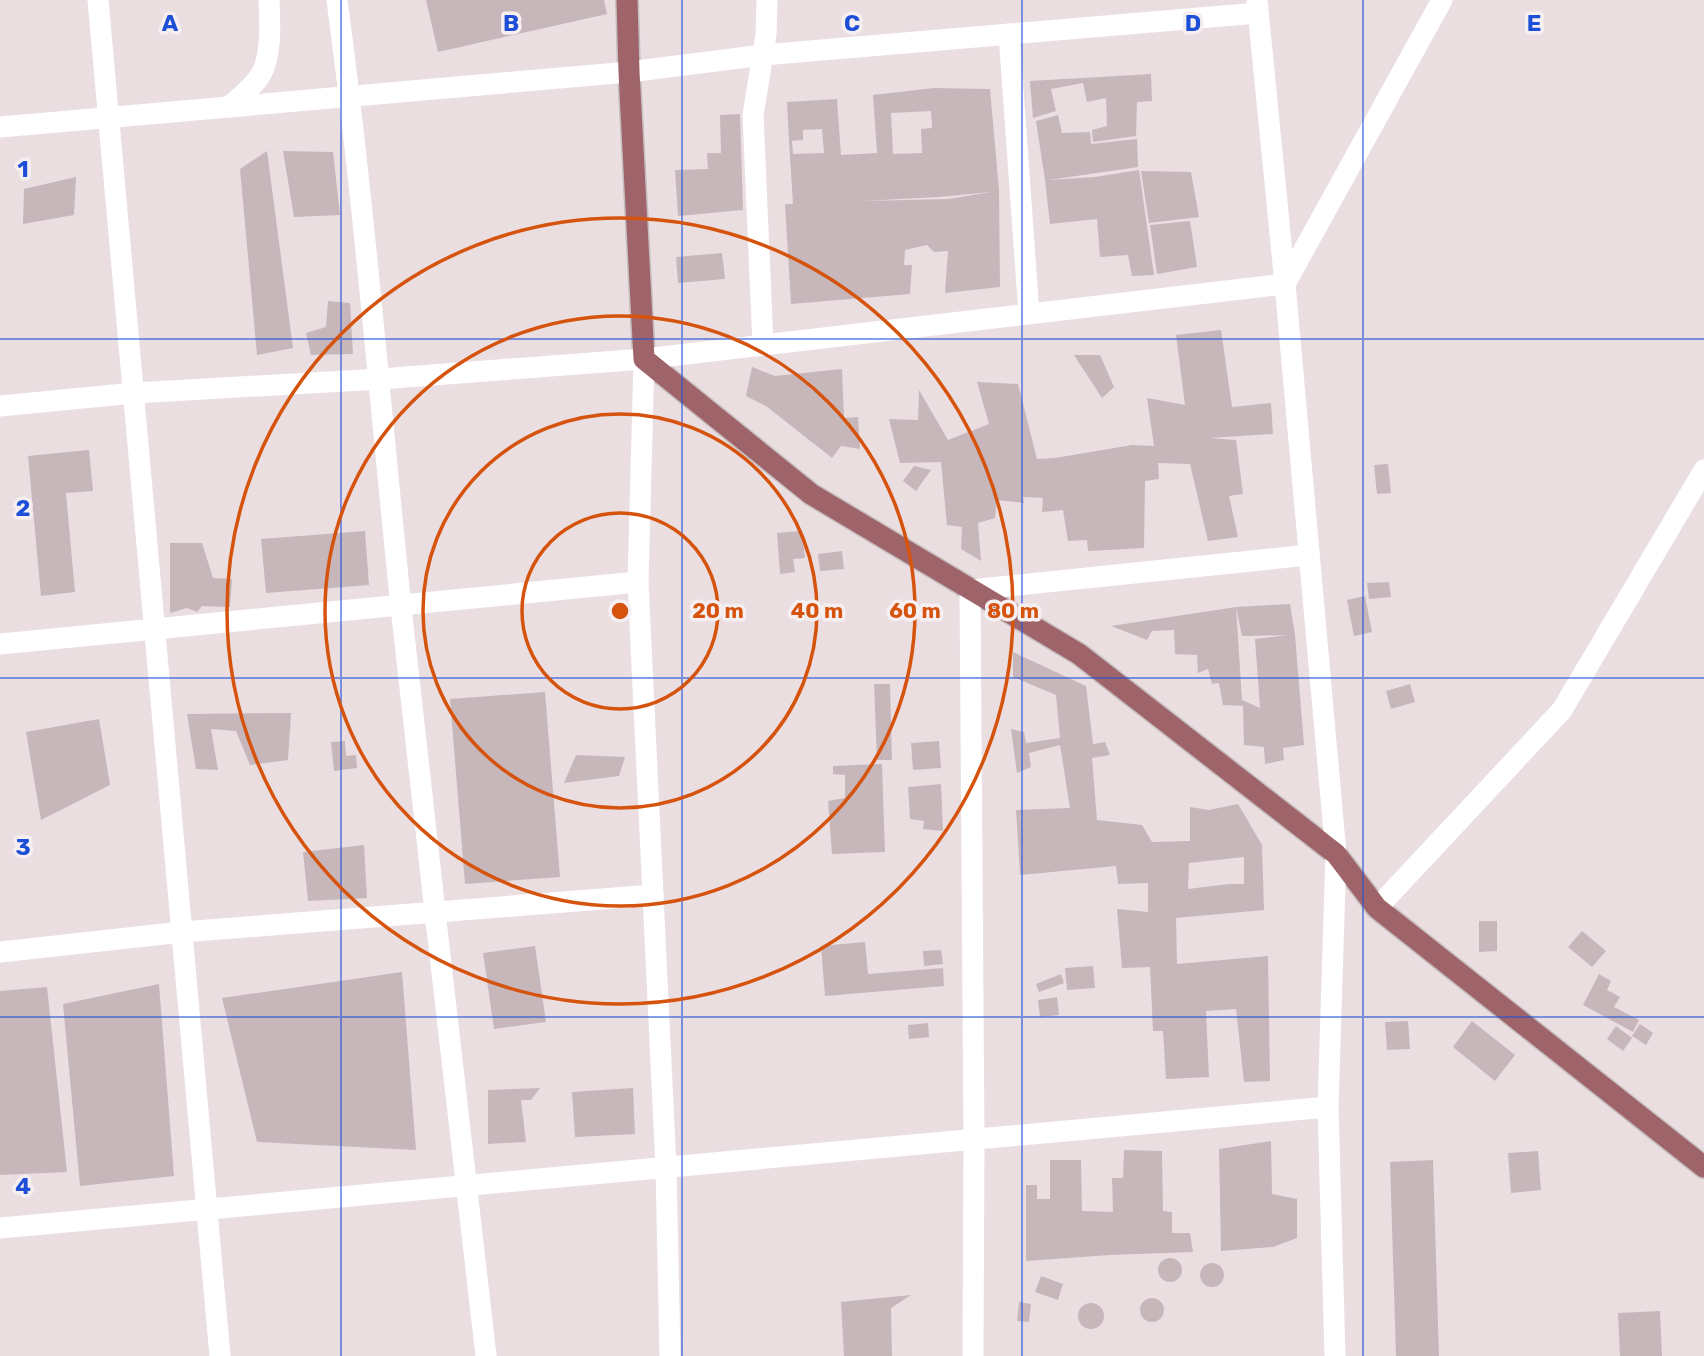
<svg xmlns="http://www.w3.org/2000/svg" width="1704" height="1356" viewBox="0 0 1704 1356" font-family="Rubik,sans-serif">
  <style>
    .building { fill: #c7b7bb; fill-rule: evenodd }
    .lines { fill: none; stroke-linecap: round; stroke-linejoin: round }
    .major-casing { stroke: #c4bcbd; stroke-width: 24 }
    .minor { stroke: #fff; stroke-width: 21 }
    .major { stroke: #9e6469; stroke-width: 21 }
    .grid { fill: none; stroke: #1d4ed8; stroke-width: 2; stroke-opacity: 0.55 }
    .ring { fill: none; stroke: #d6530e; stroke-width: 3.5 }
    .grid-label { font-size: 23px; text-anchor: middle; font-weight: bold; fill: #1d4ed8; stroke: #f6eff1; stroke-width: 7; stroke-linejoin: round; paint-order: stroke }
    .centre { fill: #d6530e; stroke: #f6eff1; stroke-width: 3.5 }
    .ring-label { font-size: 21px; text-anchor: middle; font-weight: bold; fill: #d6530e; stroke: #f6eff1; stroke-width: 7; stroke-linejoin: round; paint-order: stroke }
  </style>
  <rect width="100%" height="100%" fill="#eadee1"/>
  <g class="building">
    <path d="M426 0H604L607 14 438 52Z"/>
    <path d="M1151 74 1152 101 1137 102 1136 136 1093 142 1092 130 1107 126 1106 98 1087 102 1083 83 1051 89 1056 111 1033 118 1030 81Z"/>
    <path d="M934 88 990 89 999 190 1000 287 945 293 948 251 934 252 927 245 905 250 904 265H912L910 294 791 304 785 204H793L789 141H792L793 154 824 153 822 129 803 130V140L789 141 787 102 837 99 841 155 877 153 873 95ZM931 111 932 128 921 129 922 153 893 154 891 113ZM991 192 949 199 863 201 939 197Z"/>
    <path d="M740 114 743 210 678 216 675 170 708 169 707 153H721L720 115Z"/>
    <path d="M1058 115 1062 133 1090 132 1091 144 1137 139 1138 167 1049 180 1095 177 1139 170 1154 275 1132 276 1128 255 1100 257 1097 219 1050 224 1045 180 1036 121Z"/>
    <path d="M267 151 293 348 257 355 240 169Z"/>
    <path d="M283 151 333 152 340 215 294 217Z"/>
    <path d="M1141 171 1191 172 1199 217 1149 223Z"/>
    <path d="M76 177 74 215 23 224 24 189Z"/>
    <path d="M1190 221 1197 267 1157 274 1150 225Z"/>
    <path d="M722 253 725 279 678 283 676 257Z"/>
    <path d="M328 301 350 303 353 354 311 355 306 333 326 327Z"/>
    <path d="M1221 330 1232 407 1271 403 1273 434 1209 438 1236 440 1243 494 1229 496 1238 537 1208 541 1190 464 1158 463 1159 479 1145 481 1144 548 1088 551 1087 540 1068 541 1063 510 1042 512 1043 498 1023 497 1024 503 997 500 995 518 978 523 981 561 961 549 962 527 947 525 941 462 900 463 889 419 918 420 919 390 948 440 989 424 977 382 1018 384 1037 459 1055 458 1132 445 1154 446 1147 398 1185 405 1176 335Z"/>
    <path d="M1074 355H1100L1114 387 1102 398Z"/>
    <path d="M752 367 775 376 842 369 844 418 858 417 860 449 841 446 832 458 766 406 746 396Z"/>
    <path d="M89 450 93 491 66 493 75 592 41 596 28 456Z"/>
    <path d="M1388 464 1391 493 1377 494 1374 465Z"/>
    <path d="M914 466 931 470 916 491 903 481Z"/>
    <path d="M365 531 369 585 266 593 261 539Z"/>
    <path d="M802 531 805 558 793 559 795 572 780 574 777 533Z"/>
    <path d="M170 543H202L213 578 232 579 230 607 202 606 197 612 187 608 170 613Z"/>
    <path d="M842 551 844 569 820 571 818 554Z"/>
    <path d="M1389 582 1391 597 1369 599 1367 583Z"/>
    <path d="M1365 596 1372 632 1354 636 1347 600Z"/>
    <path d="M1290 604 1295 635 1304 745 1283 748 1284 760 1265 764 1264 747 1244 745 1243 706 1223 705 1219 683 1212 684 1208 669 1198 673 1197 655 1175 654 1174 630 1152 631 1147 640 1111 626 1236 607 1242 700 1260 708 1255 639 1287 635 1242 636 1236 607Z"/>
    <path d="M1013 652 1086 686 1093 744 1105 742 1110 755 1092 758 1097 820 1142 825 1152 842 1190 841V807L1209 810 1238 804 1262 845 1264 910 1176 918 1177 964 1268 956 1270 1081 1244 1082 1236 1009 1206 1011 1209 1077 1166 1079 1163 1031H1153L1150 967 1122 968 1117 909 1148 912V883L1118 884 1116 866 1020 875 1016 810 1070 808 1060 745 1029 753 1031 767 1017 773 1011 729 1024 732 1026 743 1060 738 1056 695 1013 677ZM1244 857V884H1229L1188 889 1189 863Z"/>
    <path d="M874 684H890L892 760H877Z"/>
    <path d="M1410 684 1415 702 1391 709 1386 691Z"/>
    <path d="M545 692 560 877 465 884 450 699Z"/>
    <path d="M291 713 288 760 250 765 236 731 211 729 218 770 196 769 187 714Z"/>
    <path d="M99 719 110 785 41 820 26 732Z"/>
    <path d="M345 741 346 756 356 755 357 768 334 771 331 742Z"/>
    <path d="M939 741 941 768 913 770 911 743Z"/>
    <path d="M576 755 625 757 619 776 564 783Z"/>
    <path d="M882 764 885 852 832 854 828 801 845 798V775L833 774V766Z"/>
    <path d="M941 784 943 831 923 829 924 821 910 819 908 787Z"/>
    <path d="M364 845 367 898 308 901 303 852Z"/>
    <path d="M1479 921H1497V951L1479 952Z"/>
    <path d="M1582 931 1606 951 1592 967 1568 947Z"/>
    <path d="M865 942 868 974 943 968 944 986 825 996 821 946Z"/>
    <path d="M535 946 546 1022 494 1029 483 953Z"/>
    <path d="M941 950 943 964 924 966 923 951Z"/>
    <path d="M1093 966 1095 988 1067 990 1065 968Z"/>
    <path d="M402 972 416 1150 257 1142 222 998Z"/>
    <path d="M1061 974 1064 983 1039 992 1036 984Z"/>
    <path d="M1599 974 1611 981 1607 990 1620 997 1614 1007 1639 1020 1633 1032 1583 1005Z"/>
    <path d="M159 984 174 1176 80 1186 63 1004Z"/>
    <path d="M47 987 67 1172 0 1175V991Z"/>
    <path d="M1057 997 1059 1015 1040 1017 1038 1000Z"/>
    <path d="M1408 1021 1410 1049 1387 1050 1385 1022Z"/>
    <path d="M1472 1021 1515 1055 1495 1081 1453 1047Z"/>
    <path d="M928 1023 929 1037 909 1039 908 1025Z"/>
    <path d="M1640 1024 1653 1033 1646 1045 1632 1036Z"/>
    <path d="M1616 1026 1632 1038 1623 1051 1607 1039Z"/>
    <path d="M540 1088 531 1100H521L526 1142 488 1144V1090Z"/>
    <path d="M633 1088 635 1134 575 1137 572 1092Z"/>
    <path d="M1271 1141 1272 1194 1297 1199V1238L1273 1247 1221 1251 1219 1149Z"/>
    <path d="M1124 1150 1162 1151 1163 1211 1172 1212V1233H1190L1193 1252 1109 1255 1026 1261V1185H1037V1199H1050V1160H1081L1082 1211 1113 1212 1112 1178H1123Z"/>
    <path d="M1538 1151 1541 1190 1511 1193 1508 1153Z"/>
    <path d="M1433 1160 1439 1356H1396L1390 1162Z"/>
    <circle cx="1170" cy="1270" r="12"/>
    <circle cx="1212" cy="1275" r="12"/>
    <path d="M1041 1276 1063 1284 1058 1300 1035 1292Z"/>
    <path d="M911 1295 891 1308 892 1356H844L841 1302Z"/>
    <circle cx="1152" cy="1310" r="12"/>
    <path d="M1019 1302 1031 1304 1029 1322 1017 1321Z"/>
    <circle cx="1091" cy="1316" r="13"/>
    <path d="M1660 1311 1662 1356H1620L1618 1313Z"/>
  </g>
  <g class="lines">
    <defs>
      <path id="major" d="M627 0 629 72 644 359 811 494 1079 654 1336 854 1377 908 1704 1167"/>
    </defs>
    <use href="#major" class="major-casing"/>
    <g class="minor">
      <path d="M98 0 220 1356"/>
      <path d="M337 0C364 202 380 404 401 607 427 857 459 1106 486 1356"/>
      <path d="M1257 0 1285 284 1336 854 1328 1107 1335 1356"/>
      <path d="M1009 34 1029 314"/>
      <path d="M229 107C240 97 252 88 260 76 272 57 270 22 269 0"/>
      <path d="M0 127 629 72 763 55 1258 13"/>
      <path d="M763 345 753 115 766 35 767 0"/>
      <path d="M644 359 638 582 666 1167 670 1356"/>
      <path d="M0 406 134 393 380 379 644 359 1285 284 1442 0"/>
      <path d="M0 644 638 582"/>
      <path d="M1377 908 1562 710 1704 470"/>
      <path d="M0 952 182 932 653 895"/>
      <path d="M0 1228 1328 1107"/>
      <path d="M973 1356 974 1139 970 590 1309 555"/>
    </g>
    <use href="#major" class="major"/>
  </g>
  <path class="grid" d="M341 0V1356M682 0V1356M1022 0V1356M1363 0V1356M0 339H1704M0 678H1704M0 1017H1704"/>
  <g class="ring">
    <circle cx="620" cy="611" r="98"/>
    <circle cx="620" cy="611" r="197"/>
    <circle cx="620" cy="611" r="295"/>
    <circle cx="620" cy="611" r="393"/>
  </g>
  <g class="grid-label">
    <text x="170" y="31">A</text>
    <text x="511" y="31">B</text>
    <text x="852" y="31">C</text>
    <text x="1193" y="31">D</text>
    <text x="1534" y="31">E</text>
    <text x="23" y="177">1</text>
    <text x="23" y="516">2</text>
    <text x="23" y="855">3</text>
    <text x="23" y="1194">4</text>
  </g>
  <circle cx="620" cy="611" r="10" class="centre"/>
  <g class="ring-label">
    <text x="718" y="618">20 m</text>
    <text x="817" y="618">40 m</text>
    <text x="915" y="618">60 m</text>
    <text x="1013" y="618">80 m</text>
  </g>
</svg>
